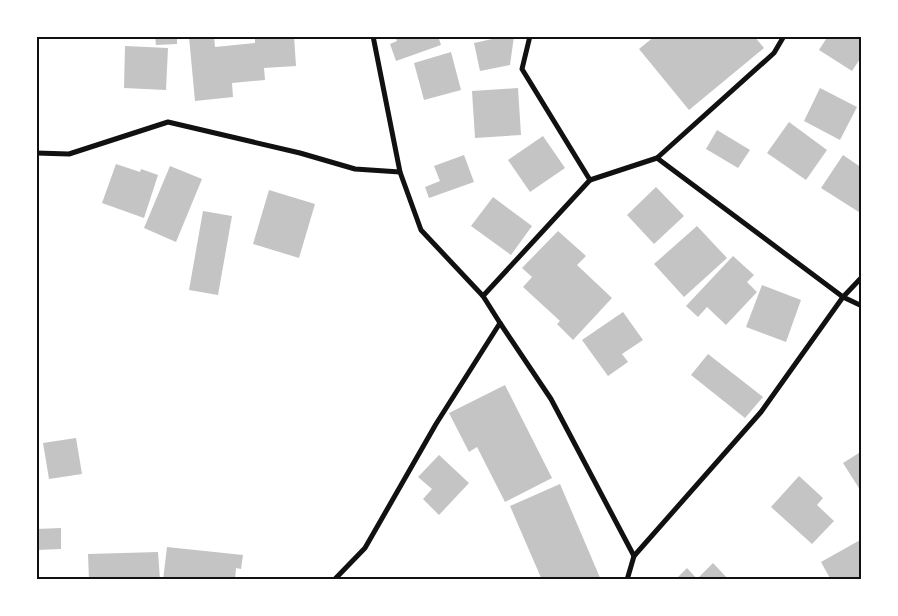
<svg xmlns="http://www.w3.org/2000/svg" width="898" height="616" viewBox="0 0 898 616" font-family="'Fira Sans Condensed',sans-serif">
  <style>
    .building { fill: #c4c4c4 }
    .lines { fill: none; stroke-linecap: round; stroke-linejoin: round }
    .minor { stroke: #111; stroke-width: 5 }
    .neatline { fill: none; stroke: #111; stroke-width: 2 }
  </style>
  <rect width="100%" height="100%" fill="#fff"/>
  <g class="building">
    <path d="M155 36H177V44L156 45Z"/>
    <path d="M214 36 215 47 255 43V36H294L296 66 264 68 265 80 232 83 233 97 195 101 189 37Z"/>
    <path d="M395 36H438L441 45 396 61 390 44 397 41Z"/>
    <path d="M506 36H514L510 65 480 71 474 43Z"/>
    <path d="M655 36H754L764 48 689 110 639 49Z"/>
    <path d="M828 36H862V56L852 71 819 50Z"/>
    <path d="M125 46 168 48 166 90 124 88Z"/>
    <path d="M451 52 461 90 424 100 414 63Z"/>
    <path d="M518 88 521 135 475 138 472 91Z"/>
    <path d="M820 88 857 107 840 140 804 121Z"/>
    <path d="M789 122 827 150 806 180 767 153Z"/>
    <path d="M717 130 750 150 738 168 706 149Z"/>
    <path d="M543 136 565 168 530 192 508 160Z"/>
    <path d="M464 155 474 182 429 198 425 187 440 181 434 166Z"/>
    <path d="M843 155 862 168V214L821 188Z"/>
    <path d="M116 164 140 172 141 169 158 175 144 218 102 203Z"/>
    <path d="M170 166 202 179 176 242 144 228Z"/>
    <path d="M656 187 684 216 654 244 627 215Z"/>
    <path d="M269 190 315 204 299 258 253 244Z"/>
    <path d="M493 197 532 226 511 255 471 226Z"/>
    <path d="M203 211 232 216 218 295 189 290Z"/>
    <path d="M697 226 727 258 684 297 654 264Z"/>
    <path d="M558 231 586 256 577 265 612 298 573 340 557 324 560 321 523 287 532 277 522 268Z"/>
    <path d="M733 256 754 275 747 282 757 292 726 325 707 307 698 317 686 306Z"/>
    <path d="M762 285 801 300 786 342 746 327Z"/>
    <path d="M623 312 643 340 622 354 628 362 608 376 582 340Z"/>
    <path d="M708 354 763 397 745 418 691 375Z"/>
    <path d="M505 385 552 478 505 502 477 447 469 452 449 413Z"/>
    <path d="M76 438 82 474 49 479 43 443Z"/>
    <path d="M862 451V493L843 463Z"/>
    <path d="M439 455 469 483 439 515 423 499 432 489 418 477Z"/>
    <path d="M799 476 823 498 817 505 834 521 812 544 771 507Z"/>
    <path d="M560 484 601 580H542L510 506Z"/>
    <path d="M61 528V549L36 550V529Z"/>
    <path d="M862 539V580H831L821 562Z"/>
    <path d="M167 547 243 555 241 569 236 568 235 580H163Z"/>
    <path d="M158 552 160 580H89L88 554Z"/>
    <path d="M713 563 729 580H675L687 568 697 579Z"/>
  </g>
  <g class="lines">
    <g class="minor">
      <path d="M373 36 400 172 421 230 483 296 500 323 551 399 634 556 627 580"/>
      <path d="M530 36 522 69 590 180 657 158 843 297 862 306"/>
      <path d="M36 153 69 154 168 122 300 153 355 169 400 172"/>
      <path d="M657 158 774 53 784 36"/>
      <path d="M483 296 590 180"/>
      <path d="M634 556 761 412 843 297 862 277"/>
      <path d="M51 580H56"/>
      <path d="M334 580 365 548 436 424 500 323"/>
    </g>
  </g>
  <rect width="898" height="616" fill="none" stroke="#ffffff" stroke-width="75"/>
  <rect x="38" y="38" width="822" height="540" class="neatline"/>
</svg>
